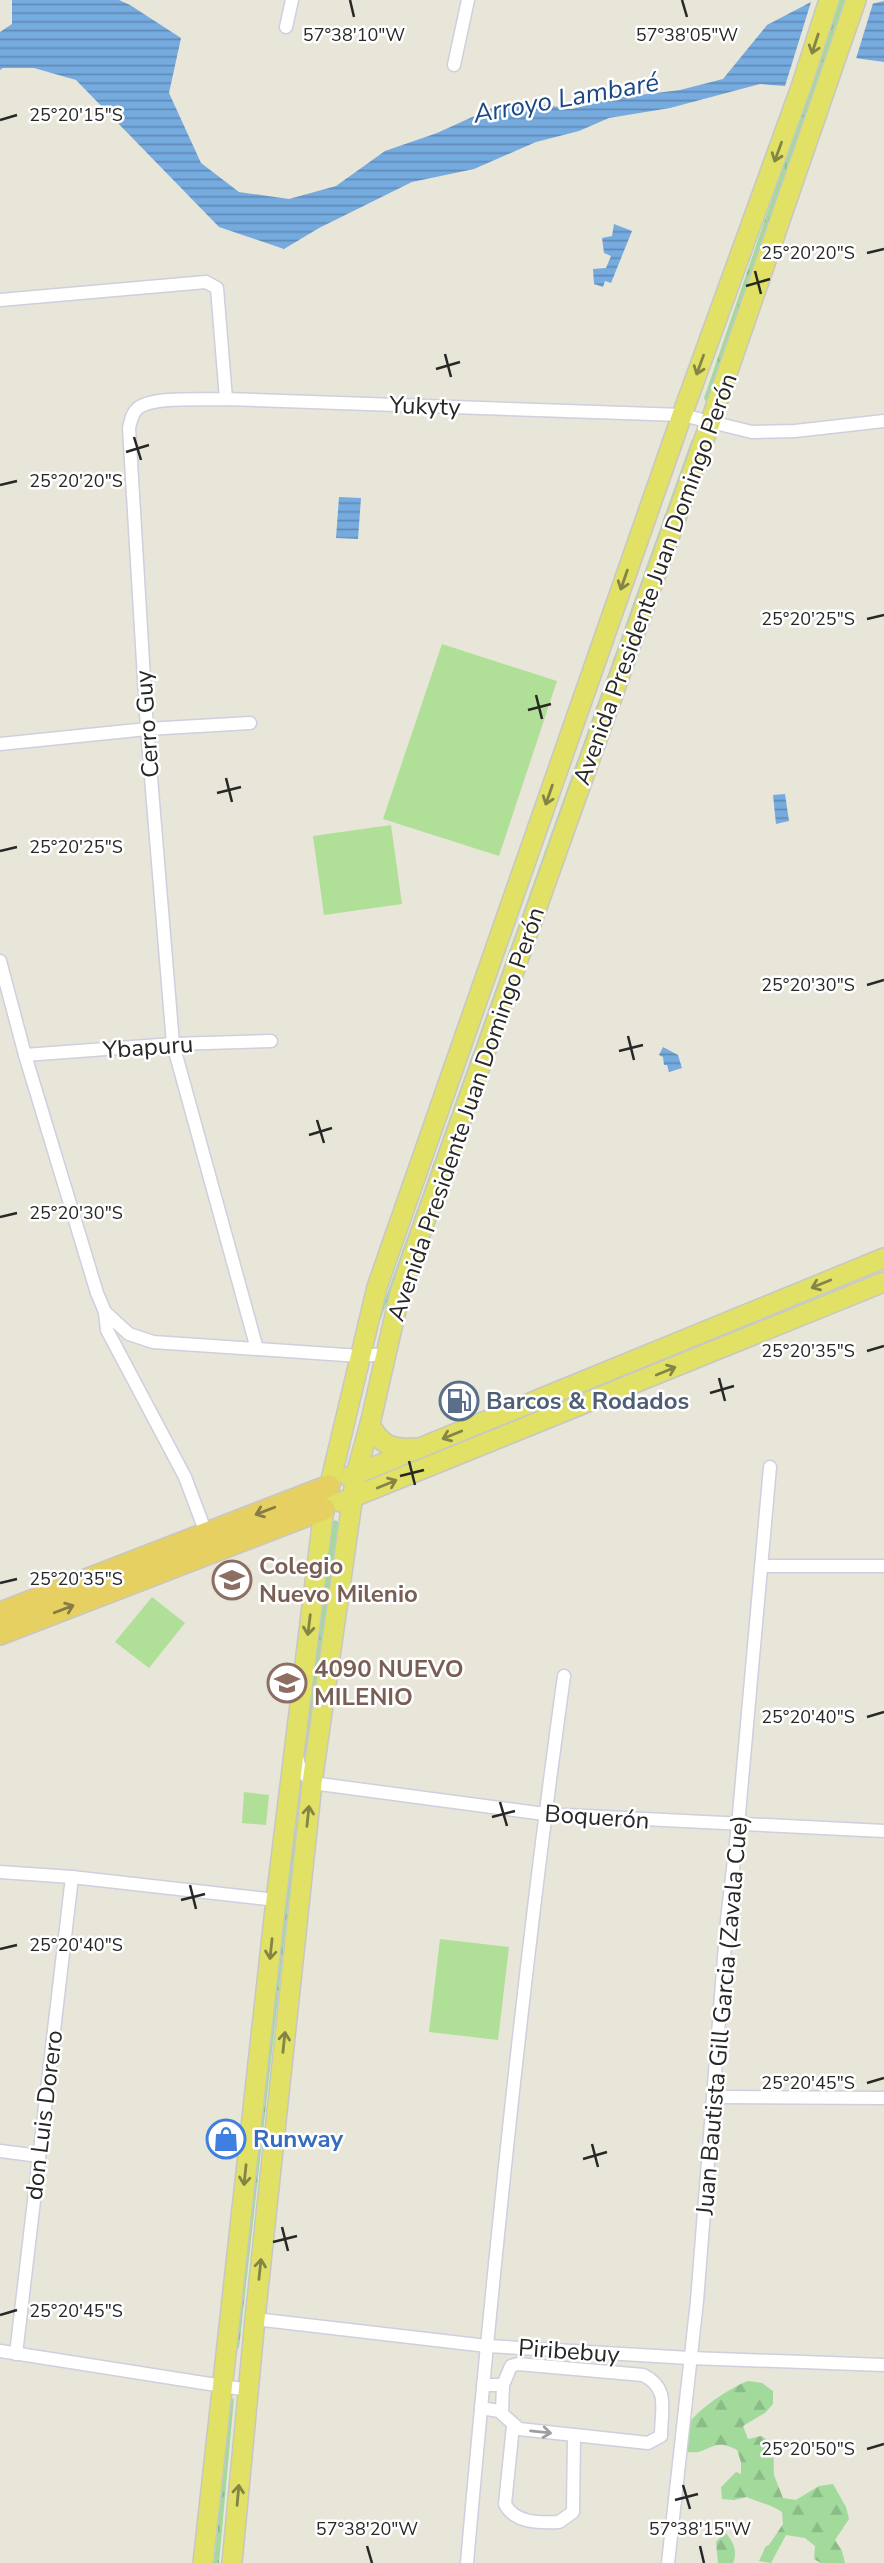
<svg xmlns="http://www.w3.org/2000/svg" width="884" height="2563" viewBox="0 0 884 2563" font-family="'Nunito Sans',sans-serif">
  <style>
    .grass { fill: url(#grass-tufts) }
    .forest { fill: url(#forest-firs) }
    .pitch { fill: #b0e097 }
    .water { fill: url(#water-rules) }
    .pier { fill: #e8e5d9 }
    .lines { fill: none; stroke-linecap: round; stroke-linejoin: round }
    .minor-casing { stroke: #cfcfde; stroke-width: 15 }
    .primary-casing { stroke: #c7c7c7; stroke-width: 22 }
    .trunk-casing { stroke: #c7c7c7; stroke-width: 24 }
    .minor { stroke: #fff; stroke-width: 12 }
    .primary { stroke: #e0e165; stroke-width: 19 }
    .trunk { stroke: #e6d062; stroke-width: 21 }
    .oneway { stroke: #848446 }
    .oneway2 { stroke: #867c44 }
    .oneway3 { stroke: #9e9e9e }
    .ticks { fill: none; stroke: #272727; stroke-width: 2.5 }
    .labels { text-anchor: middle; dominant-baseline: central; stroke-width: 5; stroke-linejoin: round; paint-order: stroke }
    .street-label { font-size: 24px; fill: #272727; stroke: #fff }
    .service-label { font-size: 24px; font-weight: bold; fill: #4e5e75; stroke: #fff; text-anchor: start }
    .education-label { font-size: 24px; font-weight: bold; fill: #785e54; stroke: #fff; text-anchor: start }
    .shop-label { font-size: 24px; font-weight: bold; fill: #366cbe; stroke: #fff; text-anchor: start }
    .water-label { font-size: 26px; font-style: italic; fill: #1a4887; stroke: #fff }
    .ticks-label { font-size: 18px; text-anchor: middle; fill: #272727; stroke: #fff; stroke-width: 5; stroke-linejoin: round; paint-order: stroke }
  </style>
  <defs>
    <pattern id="grass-tufts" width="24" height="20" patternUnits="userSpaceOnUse" patternTransform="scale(1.75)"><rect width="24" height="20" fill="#a1da9b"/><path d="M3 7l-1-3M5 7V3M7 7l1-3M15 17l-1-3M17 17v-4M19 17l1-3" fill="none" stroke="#8bbb86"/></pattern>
    <pattern id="forest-firs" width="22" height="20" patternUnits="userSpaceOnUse" patternTransform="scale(1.75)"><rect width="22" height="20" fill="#a1da9b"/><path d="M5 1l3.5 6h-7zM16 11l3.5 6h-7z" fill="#8bbb86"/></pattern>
    <pattern id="water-rules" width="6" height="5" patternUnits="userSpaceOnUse" patternTransform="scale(1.75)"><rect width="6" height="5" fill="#76abe0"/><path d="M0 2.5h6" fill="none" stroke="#618bb6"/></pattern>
  </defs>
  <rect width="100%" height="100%" fill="#e8e5d9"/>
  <g class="grass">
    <path d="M840 0H846L706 402 704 398Z"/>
    <path d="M692 439 694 442 375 1335 373 1333Z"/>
    <path d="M336 1520 339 1523 304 1764 239 2348 237 2349 297 1762 332 1522Z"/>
    <path d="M234 2398 219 2563H214L231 2400Z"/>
  </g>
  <g class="forest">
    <path d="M748 2381 762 2383 773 2391V2404L765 2413 743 2426 748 2439 761 2436 773 2443 774 2475 783 2498 796 2500 819 2486 833 2484 846 2507 849 2519 835 2540 842 2551 845 2563H821L814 2559 815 2546 805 2538 786 2535 771 2563 759 2561 766 2546 769 2545 783 2524 782 2512C771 2504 759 2503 747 2497L734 2500 722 2499 721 2487 736 2472 741 2474V2462L737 2450C709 2434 709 2460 680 2450 682 2443 683 2435 686 2428 693 2412 731 2387 748 2381Z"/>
    <path d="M725 2532C733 2541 738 2551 733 2563H718L716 2542Z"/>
  </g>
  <g class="pitch">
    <path d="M442 644 557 681 499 856 383 819Z"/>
    <path d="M391 825 402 904 324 915 313 836Z"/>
    <path d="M152 1597 185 1623 149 1668 115 1642Z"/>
    <path d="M244 1792 269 1795 266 1825 242 1823Z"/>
    <path d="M440 1939 509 1947 498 2040 429 2032Z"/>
  </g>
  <g class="water">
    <path d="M12 0H119L130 5 181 38 169 93 201 163 239 192 289 199 336 186 385 151 437 133 492 108 538 104 572 109 615 98 680 90 723 79 767 25 811 2 785 86 760 84 670 108 609 118 579 131 536 142 474 169 412 182 319 228 284 249 219 227 76 80 34 68H3L0 70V32L12 24Z"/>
    <path d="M884 1V62L848 57 867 5Z"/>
    <path d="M614 224 632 231 611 283 605 281 603 287 594 284 593 269 606 268 611 256 604 253 602 238 612 236Z"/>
    <path d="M339 497 361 498 358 539 336 538Z"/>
    <path d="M785 794 789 821 776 824 773 795Z"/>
    <path d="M663 1047 678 1055 682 1068 669 1072 667 1065H664L663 1057 659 1055Z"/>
  </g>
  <path class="pier" d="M874 0 855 62 847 61 845 59 863 3Z"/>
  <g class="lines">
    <defs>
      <g id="minor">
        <path d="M286 27 292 0"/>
        <path d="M454 65 468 0"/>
        <path d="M0 300 206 282 217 288 226 399"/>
        <path d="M0 744 147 729 250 723"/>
        <path d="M0 961 25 1055 97 1293 105 1312 107 1330 185 1477 206 1533"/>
        <path d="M25 1055 173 1044 271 1041"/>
        <path d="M105 1312 129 1334 153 1342 360 1356 386 1354"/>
        <path d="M257 1349 173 1044 147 729 129 428C131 420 132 413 138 408 154 396 205 400 226 399L682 415 752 432 795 431 884 421"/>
        <path d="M762 1566H884"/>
        <path d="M297 1757 300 1769 312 1783 545 1814 884 1831"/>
        <path d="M0 1872 72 1877 276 1900"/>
        <path d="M714 2097 884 2098"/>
        <path d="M0 2151 39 2156"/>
        <path d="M255 2319 487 2346 690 2358 884 2365"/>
        <path d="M0 2351 248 2390"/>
        <path d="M16 2354 72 1877"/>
        <path d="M481 2408 499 2411 519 2429 648 2443 661 2436C661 2409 670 2388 643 2375L518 2364 511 2366 503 2385H483"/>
        <path d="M502 2413 503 2385"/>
        <path d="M513 2426 505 2504C514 2523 539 2523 559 2522L573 2512 574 2435"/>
        <path d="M467 2563C493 2267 523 1970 564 1676"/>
        <path d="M668 2563 697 2301 727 1920 738 1825 770 1467"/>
      </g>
      <g id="primary">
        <path d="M370 1424C380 1444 391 1450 414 1448"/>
        <path d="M349 1477 884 1258"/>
        <path d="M341 1502 884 1282"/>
        <path d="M203 2563 276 1900 324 1509 377 1287 682 415 801 87 829 0"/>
        <path d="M232 2563 255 2319 312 1783 356 1474 370 1424 400 1293 422 1229 710 423 856 0"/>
      </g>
      <g id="trunk">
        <path d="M0 1613 329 1486"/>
        <path d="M0 1634 324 1509"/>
      </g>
    </defs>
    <use href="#minor" class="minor-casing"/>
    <use href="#primary" class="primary-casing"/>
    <use href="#trunk" class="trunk-casing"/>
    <use href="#minor" class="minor"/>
    <use href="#primary" class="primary"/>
    <use href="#trunk" class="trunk"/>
  </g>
  <defs><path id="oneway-shaft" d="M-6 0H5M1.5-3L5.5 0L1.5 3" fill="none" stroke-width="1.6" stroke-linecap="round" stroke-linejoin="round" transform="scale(1.75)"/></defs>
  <g class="oneway">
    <use href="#oneway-shaft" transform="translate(815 44) rotate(108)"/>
    <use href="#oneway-shaft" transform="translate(778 152) rotate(110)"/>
    <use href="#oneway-shaft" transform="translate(700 365) rotate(110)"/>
    <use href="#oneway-shaft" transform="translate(624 580) rotate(109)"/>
    <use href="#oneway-shaft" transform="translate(549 795) rotate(109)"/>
    <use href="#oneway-shaft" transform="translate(821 1284) rotate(158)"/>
    <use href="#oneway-shaft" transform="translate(666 1371) rotate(-22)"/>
    <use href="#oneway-shaft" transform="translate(452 1435) rotate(158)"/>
    <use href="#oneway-shaft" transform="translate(387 1484) rotate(-22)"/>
    <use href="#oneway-shaft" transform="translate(309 1625) rotate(97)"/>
    <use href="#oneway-shaft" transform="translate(308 1816) rotate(-84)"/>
    <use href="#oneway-shaft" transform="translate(271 1949) rotate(96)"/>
    <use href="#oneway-shaft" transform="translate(284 2042) rotate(-84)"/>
    <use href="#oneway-shaft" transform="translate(245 2175) rotate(96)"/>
    <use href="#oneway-shaft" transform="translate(260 2269) rotate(-84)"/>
    <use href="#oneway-shaft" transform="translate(238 2495) rotate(-85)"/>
  </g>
  <g class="oneway2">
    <use href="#oneway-shaft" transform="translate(265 1511) rotate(159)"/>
    <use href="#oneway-shaft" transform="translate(64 1609) rotate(-21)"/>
  </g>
  <use class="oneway3" href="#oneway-shaft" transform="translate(541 2432) rotate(6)"/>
  <path class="ticks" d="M350 0 354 17M682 0 687 17M0 120 17 115M867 253 884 249M755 271 761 294M746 286 770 279M445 354 451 377M436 369 460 362M134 437 141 460M126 452 149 445M0 485 17 481M867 619 884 615M536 695 542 719M528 710 551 704M226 778 232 802M217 793 241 787M0 851 17 847M867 985 884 980M628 1036 634 1060M619 1051 643 1045M317 1120 324 1143M309 1135 332 1128M0 1217 17 1213M867 1351 884 1346M719 1378 725 1401M710 1393 734 1386M409 1461 415 1485M400 1476 424 1470M0 1583 17 1579M867 1717 884 1712M500 1802 507 1826M492 1817 515 1811M190 1885 196 1909M181 1900 205 1894M0 1949 17 1945M867 2083 884 2078M592 2144 598 2167M583 2159 607 2152M282 2227 288 2251M273 2242 297 2236M0 2315 17 2310M867 2449 884 2444M683 2485 690 2509M675 2500 698 2494M367 2546 372 2563M700 2546 704 2563"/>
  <defs>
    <symbol id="fuel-ring" viewBox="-11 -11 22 22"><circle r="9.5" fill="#fff" stroke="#5c6f8a" stroke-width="1.5"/><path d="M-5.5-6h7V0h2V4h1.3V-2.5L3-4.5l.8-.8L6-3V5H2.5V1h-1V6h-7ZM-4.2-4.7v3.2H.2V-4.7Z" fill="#5c6f8a"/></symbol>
    <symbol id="school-ring" viewBox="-11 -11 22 22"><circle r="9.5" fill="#fff" stroke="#8d6e63" stroke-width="1.5"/><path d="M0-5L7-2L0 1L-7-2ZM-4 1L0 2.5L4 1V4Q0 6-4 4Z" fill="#8d6e63"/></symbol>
    <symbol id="shop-ring" viewBox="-11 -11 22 22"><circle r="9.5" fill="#fff" stroke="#3f7fe0" stroke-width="1.5"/><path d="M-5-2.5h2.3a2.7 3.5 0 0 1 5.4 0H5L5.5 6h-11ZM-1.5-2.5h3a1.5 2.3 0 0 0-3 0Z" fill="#3f7fe0"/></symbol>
  </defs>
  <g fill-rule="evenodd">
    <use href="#fuel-ring" x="437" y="1379" width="44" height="44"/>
    <use href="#school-ring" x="210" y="1558" width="44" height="44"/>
    <use href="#school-ring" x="265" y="1661" width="44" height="44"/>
    <use href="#shop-ring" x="204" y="2117" width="44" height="44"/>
  </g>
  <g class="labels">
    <g class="street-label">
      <text transform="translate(425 406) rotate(2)">Yukyty</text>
      <text transform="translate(655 579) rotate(-70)">Avenida Presidente Juan Domingo Perón</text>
      <text transform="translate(147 724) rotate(-94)">Cerro Guy</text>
      <text transform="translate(148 1047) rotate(-4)">Ybapuru</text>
      <text transform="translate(466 1114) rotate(-71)">Avenida Presidente Juan Domingo Perón</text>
      <text transform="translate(597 1817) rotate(4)">Boquerón</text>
      <text transform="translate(722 2015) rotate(-85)">Juan Bautista Gill Garcia (Zavala Cue)</text>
      <text transform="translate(44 2115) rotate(-83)">don Luis Dorero</text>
      <text transform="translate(569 2351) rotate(4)">Piribebuy</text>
    </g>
    <g class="service-label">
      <text x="486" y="1401">Barcos &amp; Rodados</text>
    </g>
    <g class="education-label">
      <text x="259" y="1566">Colegio<tspan x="259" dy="28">Nuevo Milenio</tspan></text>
      <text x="314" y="1669">4090 NUEVO<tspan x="314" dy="28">MILENIO</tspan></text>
    </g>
    <g class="shop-label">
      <text x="253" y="2139">Runway</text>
    </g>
    <g class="water-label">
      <text transform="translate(566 98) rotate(-10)">Arroyo Lambaré</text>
    </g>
  </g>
  <g class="ticks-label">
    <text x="354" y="41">57°38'10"W</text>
    <text x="687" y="41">57°38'05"W</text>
    <text x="76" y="121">25°20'15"S</text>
    <text x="808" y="259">25°20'20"S</text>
    <text x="76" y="487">25°20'20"S</text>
    <text x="808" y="625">25°20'25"S</text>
    <text x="76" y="853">25°20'25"S</text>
    <text x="808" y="991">25°20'30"S</text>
    <text x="76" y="1219">25°20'30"S</text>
    <text x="808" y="1357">25°20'35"S</text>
    <text x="76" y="1585">25°20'35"S</text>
    <text x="808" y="1723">25°20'40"S</text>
    <text x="76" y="1951">25°20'40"S</text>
    <text x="808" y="2089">25°20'45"S</text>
    <text x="76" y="2317">25°20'45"S</text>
    <text x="808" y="2455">25°20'50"S</text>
    <text x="367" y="2535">57°38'20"W</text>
    <text x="700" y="2535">57°38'15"W</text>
  </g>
</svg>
